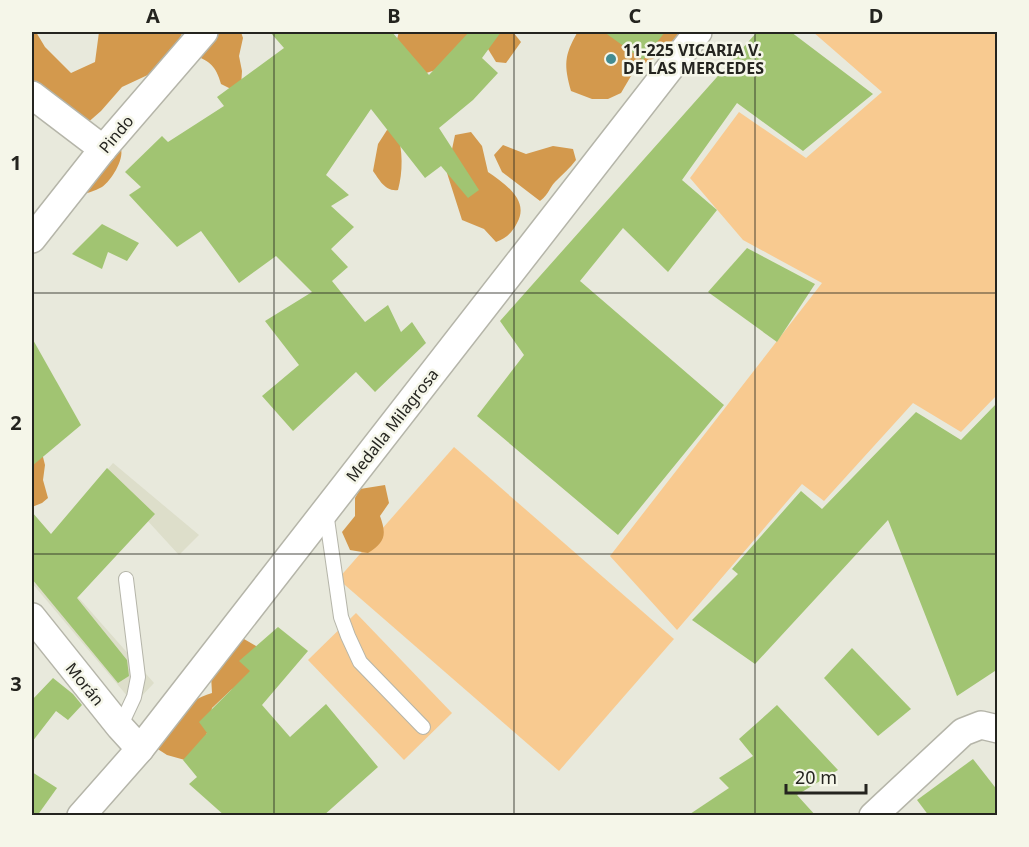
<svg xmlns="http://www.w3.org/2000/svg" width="1029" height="847" viewBox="0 0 1029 847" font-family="'Noto Sans',sans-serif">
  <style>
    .built { fill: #dddeca }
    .green { fill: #f8ca90 }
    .forest { fill: #d3994d }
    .building { fill: #a1c472 }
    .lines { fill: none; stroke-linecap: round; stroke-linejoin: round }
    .lane-casing { stroke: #b5b5a9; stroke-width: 16 }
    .street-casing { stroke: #b5b5a9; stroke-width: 30 }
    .lane { stroke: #fff; stroke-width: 14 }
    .street { stroke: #fff; stroke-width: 27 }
    .grid { fill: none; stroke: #24241f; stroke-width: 1.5; stroke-opacity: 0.55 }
    .poi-dot { fill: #448c91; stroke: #f5f6e9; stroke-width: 2 }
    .labels { text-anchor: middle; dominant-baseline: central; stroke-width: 5; stroke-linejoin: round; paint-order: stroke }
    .poi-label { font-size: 16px; font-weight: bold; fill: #24241f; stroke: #f5f6e9; text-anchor: start }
    .street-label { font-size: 16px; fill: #24241f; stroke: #f5f6e9 }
    .neatline { fill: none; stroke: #24241f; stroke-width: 2 }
    .grid-label { font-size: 20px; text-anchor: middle; font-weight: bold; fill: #24241f }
  </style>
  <rect width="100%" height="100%" fill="#e8e9dc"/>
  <path class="built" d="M113 463 199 535 179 555 146 519 78 597 154 683 134 704 32 583V558Z"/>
  <g class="green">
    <path d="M813 32H997V395L961 432 913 403 824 501 802 484 677 630 610 556 822 283 743 240 690 178 739 112 806 158 882 92Z"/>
    <path d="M454 447 674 639 559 771 338 579Z"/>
    <path d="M356 613 452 713 404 760 308 660Z"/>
  </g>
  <g class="forest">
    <path d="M32 32H36L45 47 71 73 95 62 99 32H183L170 55 152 73 122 87 101 111 85 125 32 89Z"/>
    <path d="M198 32H241L243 38 239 56 242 71 241 87 229 88 221 84C216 66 210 61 193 55Z"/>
    <path d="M399 32H473L442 68 423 74 395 46Z"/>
    <path d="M491 32H513L521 42 506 63 496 62 488 49 486 37Z"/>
    <path d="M584 32H683L682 44 645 63 631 76 621 93 608 99H592L571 91C564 65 564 56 577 33Z"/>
    <path d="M387 130 397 132C403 150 403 172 398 190 385 192 379 179 373 171L378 144Z"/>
    <path d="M471 132 482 146 488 172C505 184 530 200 517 223 512 233 506 238 496 242L484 229 462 220 447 173 455 135Z"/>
    <path d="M503 145 526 154 553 146 573 149 576 160C570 168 563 174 555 182 549 188 550 193 540 201L502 172 494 155Z"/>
    <path d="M121 149C124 160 111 181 102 187 95 191 86 193 79 196Z"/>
    <path d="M32 455 43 457 45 465 43 480 48 498 42 503 32 507Z"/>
    <path d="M385 485 389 503 380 516C387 535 385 542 368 553L350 550 342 532 355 516V498L360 489Z"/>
    <path d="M244 639 256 646 255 675 231 690 212 708 207 733 192 762 167 755 153 746C170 723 183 701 212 693L211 675 226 646Z"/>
  </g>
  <g class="building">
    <path d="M270 32H392L429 75 469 32H501L482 58 498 73 473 100 439 128 479 190 468 198 441 166 425 178 371 109 326 175 349 195 331 206 354 227 331 249 348 267 332 281 365 322 388 305 401 332 412 322 426 343 375 392 356 372 293 431 262 396 299 365 265 321 312 292 276 256 239 283 201 231 177 247 129 195 141 187 125 172 162 136 168 142 224 106 217 97 284 48Z"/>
    <path d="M604 32H665L643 60Z"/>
    <path d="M757 32H791L873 94 803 151 737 103 682 180 717 210 668 272 623 228 580 281 724 405 618 535 477 416 524 355 500 321Z"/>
    <path d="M102 224 139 243 127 261 108 252 102 269 72 254Z"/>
    <path d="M747 248 815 284 777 342 708 292Z"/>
    <path d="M32 338 81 425 32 466Z"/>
    <path d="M998 402V669L957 696 888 520 755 664 692 620 738 574 732 569 801 491 822 509 916 412 961 440Z"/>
    <path d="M107 468 155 514 77 598 127 660 129 676 118 683 32 579V512L51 534Z"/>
    <path d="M278 627 308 651 262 705 290 737 326 704 378 767 323 816H225L189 784 197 777 183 760 207 733 199 722 250 671 239 661Z"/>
    <path d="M852 648 911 709 878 736 824 678Z"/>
    <path d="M53 678 73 694 82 705 68 720 56 711 32 742V700Z"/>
    <path d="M777 705 838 770 797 795 816 816H687L729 788 719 778 753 756 739 739Z"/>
    <path d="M973 759 998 791V816H929L917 800Z"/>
    <path d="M32 772 57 788 37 816H32Z"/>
  </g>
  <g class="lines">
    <defs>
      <g id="lane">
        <path d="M326 512 341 617 348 636 360 662 423 727"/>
        <path d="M120 727 134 697 138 677 126 579"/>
      </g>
      <g id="street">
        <path d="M32 95 103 149"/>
        <path d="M32 239 103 149 204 32"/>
        <path d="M32 617 120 727 140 749"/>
        <path d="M81 816 140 749 698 32"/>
        <path d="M873 816 963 732 981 725 998 729"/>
      </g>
    </defs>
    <use href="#lane" class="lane-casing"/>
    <use href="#street" class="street-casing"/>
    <use href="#lane" class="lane"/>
    <use href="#street" class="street"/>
  </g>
  <path class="grid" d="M274 32V816M514 32V816M755 32V816M32 293H998M32 554H998"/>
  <circle class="poi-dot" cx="611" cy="59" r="6"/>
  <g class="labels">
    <g class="poi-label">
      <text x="623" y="50">11-225 VICARIA V.<tspan x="623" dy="18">DE LAS MERCEDES</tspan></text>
    </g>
    <g class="street-label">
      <text transform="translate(116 134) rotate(-50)">Pindo</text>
      <text transform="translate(392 425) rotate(-52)">Medalla Milagrosa</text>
      <text transform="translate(85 684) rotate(51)">Morán</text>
    </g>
  </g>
  <rect width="1029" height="847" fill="none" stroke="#f5f6e9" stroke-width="66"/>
  <path d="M786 784v9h80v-9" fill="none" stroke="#24241f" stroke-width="3"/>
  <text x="795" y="784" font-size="18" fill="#24241f" stroke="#f5f6e9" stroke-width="4.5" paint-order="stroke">20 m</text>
  <rect x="33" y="33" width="963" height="781" class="neatline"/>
  <g class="grid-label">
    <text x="153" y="23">A</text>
    <text x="394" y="23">B</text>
    <text x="635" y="23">C</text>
    <text x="876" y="23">D</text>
    <text x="16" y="170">1</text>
    <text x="16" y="430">2</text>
    <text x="16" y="691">3</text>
  </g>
</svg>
